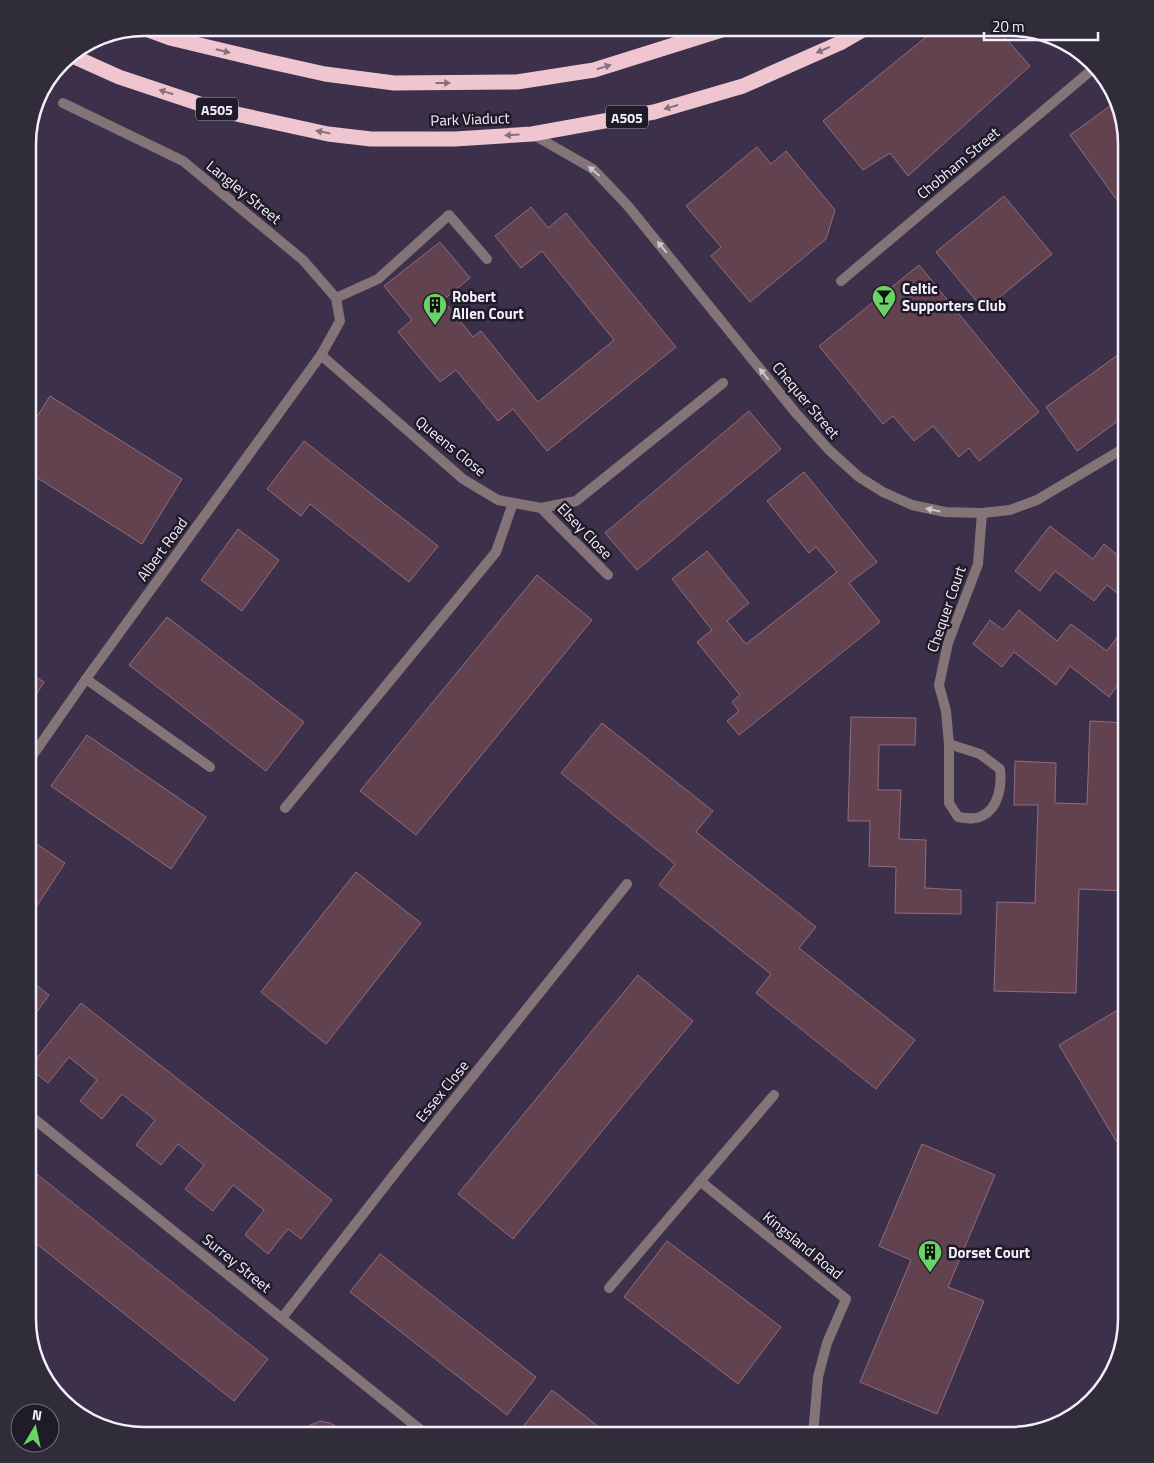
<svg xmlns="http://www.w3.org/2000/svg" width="1154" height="1463" viewBox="0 0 1154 1463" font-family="'Titillium Web',sans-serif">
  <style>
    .building { fill: #634250; stroke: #916d7c }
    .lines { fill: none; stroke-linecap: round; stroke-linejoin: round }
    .lane { stroke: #847377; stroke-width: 10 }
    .street { stroke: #847377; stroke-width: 10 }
    .highway { stroke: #efc5d0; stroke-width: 15 }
    .oneway { fill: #88707c }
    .oneway2 { fill: #cdc4ce }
    .labels { text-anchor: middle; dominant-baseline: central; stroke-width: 5; stroke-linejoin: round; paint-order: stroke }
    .shield { fill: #201b28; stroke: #b4afbd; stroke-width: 1 }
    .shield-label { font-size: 14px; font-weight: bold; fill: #f4effd }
    .street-label { font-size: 15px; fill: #f4effd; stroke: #201b28 }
    .poi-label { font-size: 15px; font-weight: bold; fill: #f4effd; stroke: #201b28; text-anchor: start }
    .rim { fill: none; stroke: #f4effd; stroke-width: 2.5 }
  </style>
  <rect width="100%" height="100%" fill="#3c304b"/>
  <g class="building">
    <path d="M937 28H997L1030 66 908 176 890 153 863 170 823 121Z"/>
    <path d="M1114 103 1126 144V193L1117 200 1070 135Z"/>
    <path d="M757 147 771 164 786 151 835 210 826 239 750 302 711 256 721 247 686 206Z"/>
    <path d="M1004 196 1052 254 984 310 936 252Z"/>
    <path d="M531 207 548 228 566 213 676 347 547 451 513 409 498 421 456 370 440 382 398 332 412 320 384 286 440 242 470 278 443 300 473 337 481 331 538 402 614 340 542 251 521 268 495 236Z"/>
    <path d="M919 265 1039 412 979 461 969 448 959 457 933 426 914 441 893 416 883 424 819 346Z"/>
    <path d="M1126 349V415L1077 451 1046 407Z"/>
    <path d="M50 396 182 479 142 544 28 472V431Z"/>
    <path d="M749 411 781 449 637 570 605 533Z"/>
    <path d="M304 441 438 546 409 582 310 504 301 516 267 489Z"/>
    <path d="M804 472 877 562 849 583 880 622 739 735 727 721 739 711 732 702 740 695 697 642 712 630 672 579 707 551 749 603 727 621 746 644 837 572 816 547 809 553 767 501Z"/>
    <path d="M1050 526 1093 559 1104 544 1126 562V600L1107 585 1094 601 1055 571 1040 591 1015 571Z"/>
    <path d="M238 529 279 560 242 611 201 580Z"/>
    <path d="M537 575 592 620 416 835 360 791Z"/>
    <path d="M1019 610 1057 641 1071 624 1107 651 1121 632 1126 636V674L1109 697 1070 666 1056 685 1014 652 1002 667 973 644 990 620 1003 630Z"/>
    <path d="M167 617 304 722 266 771 129 665Z"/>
    <path d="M28 672 44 682 28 708Z"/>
    <path d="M851 717 916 718 915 745H879L878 790H901L899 839 926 840 925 888 961 890V914L895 913 896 867 869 866 870 821H848Z"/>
    <path d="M1090 721 1126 723V891L1079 889 1076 993 994 991 997 902 1035 903 1038 805H1014L1015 761 1056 763 1055 803 1087 804Z"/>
    <path d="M602 723 713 811 696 832 816 927 799 948 915 1040 876 1089 756 993 771 974 659 885 675 864 561 773Z"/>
    <path d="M87 735 206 817 171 869 51 786Z"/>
    <path d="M28 838 65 863 34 910 28 906Z"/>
    <path d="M356 872 421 923 326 1044 261 992Z"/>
    <path d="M638 975 693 1021 513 1239 458 1194Z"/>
    <path d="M28 979 49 995 28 1024Z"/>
    <path d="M81 1003 332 1200 301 1239 288 1229 268 1254 245 1235 264 1210 233 1185 213 1211 185 1189 204 1165 178 1144 161 1165 136 1145 155 1120 122 1094 102 1119 80 1101 97 1080 69 1057 48 1083 29 1068Z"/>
    <path d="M1126 1005V1135L1116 1141 1059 1045Z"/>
    <path d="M922 1144 995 1175 948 1287 984 1301 937 1414 860 1382 911 1260 879 1246Z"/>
    <path d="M28 1167 268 1359 234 1401 28 1237Z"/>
    <path d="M667 1241 781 1327 738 1384 624 1297Z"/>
    <path d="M380 1254 536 1377 507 1415 350 1292Z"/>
    <path d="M552 1390 609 1435H532L522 1428Z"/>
    <path d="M320 1421 330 1423 342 1430 345 1427 358 1435H302L306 1427Z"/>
  </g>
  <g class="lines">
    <g class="lane">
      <path d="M336 298 378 279 449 215 487 259"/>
      <path d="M86 679 210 767"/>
      <path d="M285 808 496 552 513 503"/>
    </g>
    <g class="street">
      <path d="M532 134 593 169 628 206 795 412 829 450 859 477 883 492 912 505 945 512 982 513 1010 510 1037 500 1126 447"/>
      <path d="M841 281 1094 68"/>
      <path d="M321 355 463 479 498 500 541 508 576 501 723 383"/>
      <path d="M541 508 608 575"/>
      <path d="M949 744 980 754 1000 769C1002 785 999 808 982 816 975 820 966 818 958 817L949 803V744L946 711 939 685 948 643 978 564 982 513"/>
      <path d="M28 762 86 679 321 355 340 321 336 298 303 260 183 161 63 103"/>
      <path d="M28 1114 427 1435"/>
      <path d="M700 1181 846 1299 827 1343 818 1377 813 1435"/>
      <path d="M609 1288 774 1095"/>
      <path d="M282 1318 399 1168 627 884"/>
    </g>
    <g class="highway">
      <path d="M143 28 170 38 262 60 325 74 394 83 517 82 594 70 728 28"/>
      <path d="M70 55 119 77 218 110 328 134 371 139H455L532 134 654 112 743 86 840 43 866 28"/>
    </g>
  </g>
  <defs><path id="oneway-solid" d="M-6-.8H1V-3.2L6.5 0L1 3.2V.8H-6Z" transform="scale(1.25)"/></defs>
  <g class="oneway">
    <use href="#oneway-solid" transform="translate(823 50) rotate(156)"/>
    <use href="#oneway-solid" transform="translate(223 51) rotate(14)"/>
    <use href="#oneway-solid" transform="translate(604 67) rotate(-17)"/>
    <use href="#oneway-solid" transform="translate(443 83)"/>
    <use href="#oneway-solid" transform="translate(166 92) rotate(-162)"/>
    <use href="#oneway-solid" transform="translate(671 107) rotate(164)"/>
    <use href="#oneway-solid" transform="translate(323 132) rotate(-169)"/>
    <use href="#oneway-solid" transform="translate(512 135) rotate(176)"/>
  </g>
  <g class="oneway2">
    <use href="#oneway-solid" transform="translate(594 171) rotate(-139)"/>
    <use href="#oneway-solid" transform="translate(662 247) rotate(-129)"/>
    <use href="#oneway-solid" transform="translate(764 374) rotate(-129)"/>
    <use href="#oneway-solid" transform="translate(933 510) rotate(-168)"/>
  </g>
  <defs>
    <symbol id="bar-pin" viewBox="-11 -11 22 30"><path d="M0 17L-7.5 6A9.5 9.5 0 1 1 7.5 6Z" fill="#68d465" stroke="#201b28"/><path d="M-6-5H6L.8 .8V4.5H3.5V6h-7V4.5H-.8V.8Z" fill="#111"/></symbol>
    <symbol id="building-pin" viewBox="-11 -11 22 30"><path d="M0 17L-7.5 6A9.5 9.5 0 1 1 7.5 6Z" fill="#68d465" stroke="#201b28"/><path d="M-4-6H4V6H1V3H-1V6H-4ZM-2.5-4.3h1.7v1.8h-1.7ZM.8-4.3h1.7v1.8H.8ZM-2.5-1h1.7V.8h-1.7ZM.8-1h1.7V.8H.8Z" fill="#111"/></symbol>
  </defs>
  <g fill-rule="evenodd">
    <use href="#bar-pin" x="870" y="283" width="28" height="38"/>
    <use href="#building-pin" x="421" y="291" width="28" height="38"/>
    <use href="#building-pin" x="916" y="1238" width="28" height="38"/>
  </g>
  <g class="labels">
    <g class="shield">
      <rect x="196" y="97.5" width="42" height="23" rx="4"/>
      <rect x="606" y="105.5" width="42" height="23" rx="4"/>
    </g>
    <g class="shield-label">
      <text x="217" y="109">A505</text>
      <text x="627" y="117">A505</text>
    </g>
    <g class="street-label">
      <text transform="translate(470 119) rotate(-2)">Park Viaduct</text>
      <text transform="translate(958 163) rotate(-40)">Chobham Street</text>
      <text transform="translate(244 192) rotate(39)">Langley Street</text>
      <text transform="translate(806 400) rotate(50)">Chequer Street</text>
      <text transform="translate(451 446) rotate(39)">Queens Close</text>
      <text transform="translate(585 531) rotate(46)">Elsey Close</text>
      <text transform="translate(162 549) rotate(-54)">Albert Road</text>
      <text transform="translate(946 609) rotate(-71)">Chequer Court</text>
      <text transform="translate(442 1091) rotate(-51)">Essex Close</text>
      <text transform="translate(803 1245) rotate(39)">Kingsland Road</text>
      <text transform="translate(237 1263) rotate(39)">Surrey Street</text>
    </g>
    <g class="poi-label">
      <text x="902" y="288">Celtic<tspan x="902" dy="17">Supporters Club</tspan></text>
      <text x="452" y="296">Robert<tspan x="452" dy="17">Allen Court</tspan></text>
      <text x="948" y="1252">Dorset Court</text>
    </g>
  </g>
  <path d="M0 0H1154V1463H0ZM144 36H1010A108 108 0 0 1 1118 144V1319A108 108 0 0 1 1010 1427H144A108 108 0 0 1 36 1319V144A108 108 0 0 1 144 36Z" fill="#312c39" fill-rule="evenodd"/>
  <path class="rim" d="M144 36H1010A108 108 0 0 1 1118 144V1319A108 108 0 0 1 1010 1427H144A108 108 0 0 1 36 1319V144A108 108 0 0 1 144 36Z"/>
  <g transform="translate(35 1428) rotate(9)"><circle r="24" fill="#201b28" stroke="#75707d"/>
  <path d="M0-4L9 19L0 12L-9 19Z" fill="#68d465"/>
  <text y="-8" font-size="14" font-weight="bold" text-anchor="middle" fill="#f4effd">N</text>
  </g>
  <path d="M984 32v8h114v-8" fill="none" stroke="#f4effd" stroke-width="2.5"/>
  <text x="992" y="32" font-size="15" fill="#f4effd" stroke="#201b28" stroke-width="4" paint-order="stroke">20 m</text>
</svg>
